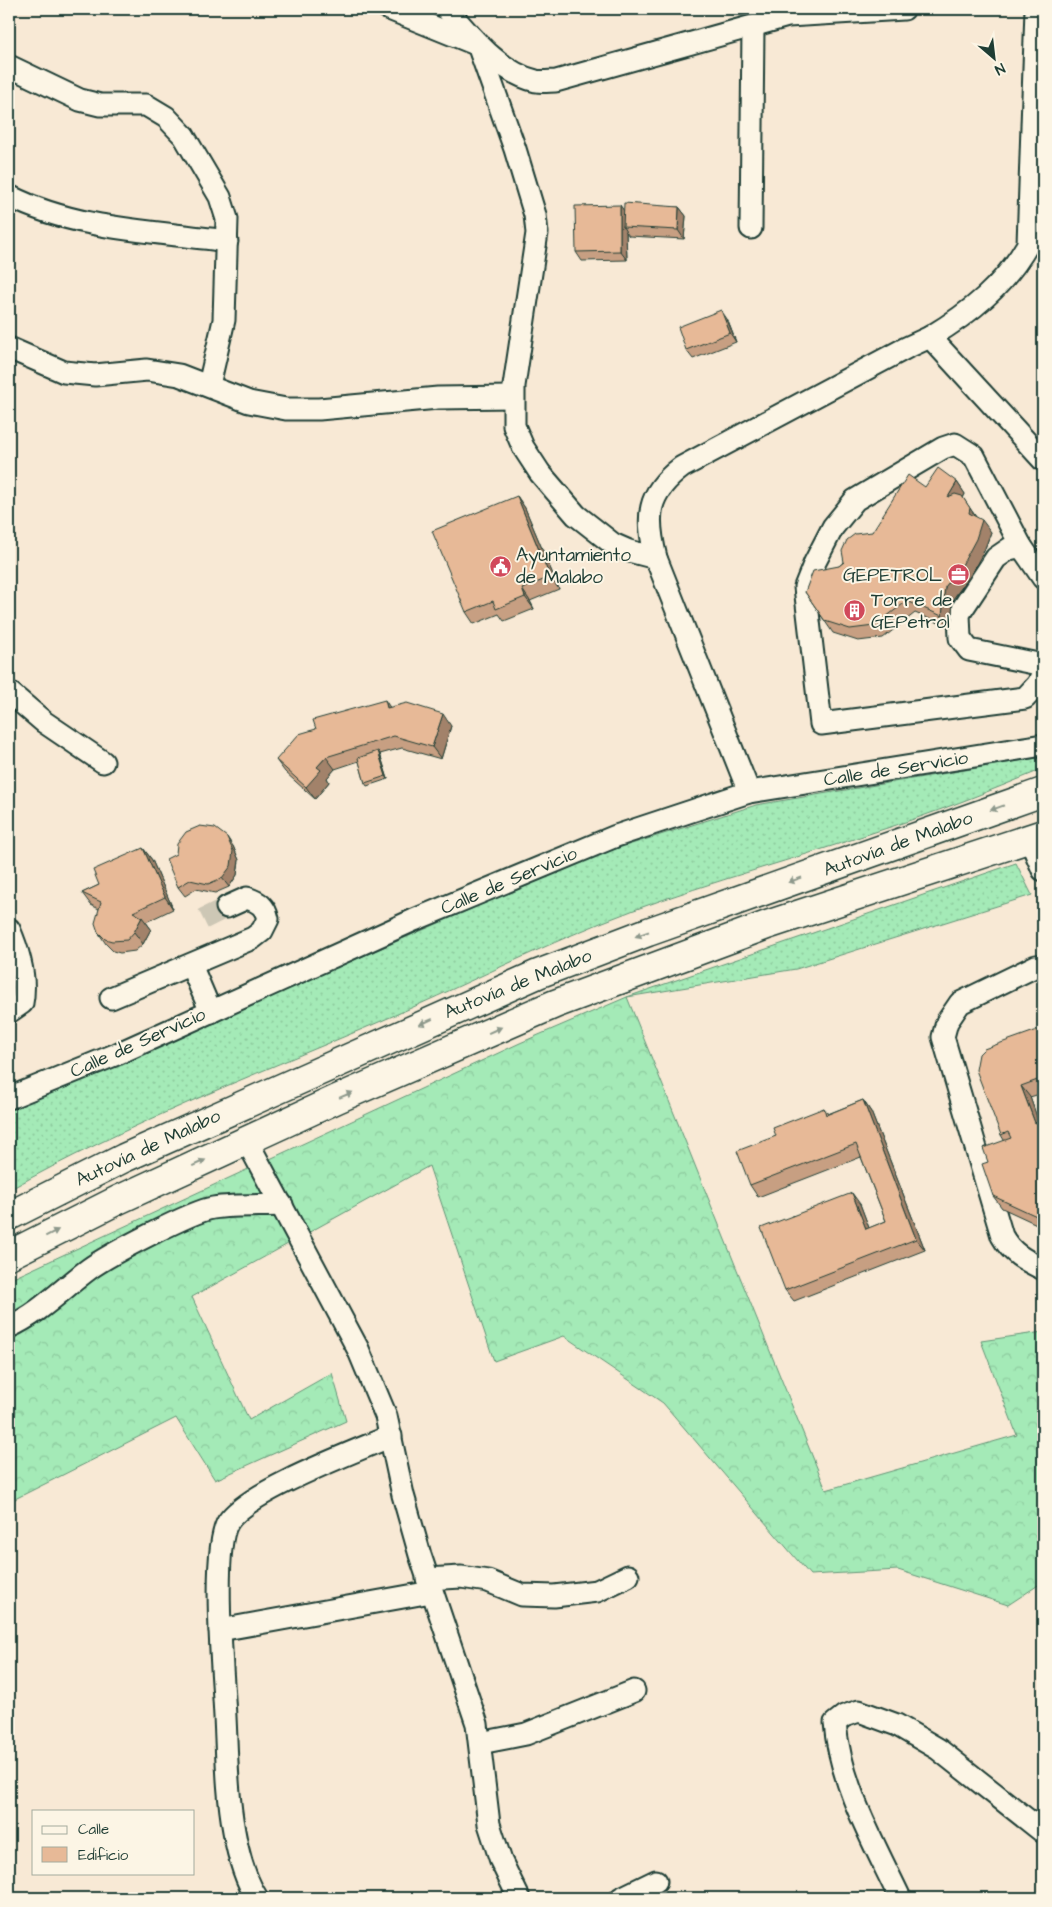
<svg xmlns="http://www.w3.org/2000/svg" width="1052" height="1907" viewBox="0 0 1052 1907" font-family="'Architects Daughter',sans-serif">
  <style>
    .grass { fill: url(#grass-dots); stroke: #629476 }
    .forest { fill: url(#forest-crowns); stroke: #629476 }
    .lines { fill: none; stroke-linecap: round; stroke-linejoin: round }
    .minor-tunnel { stroke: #cdc7b5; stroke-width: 21; stroke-dasharray: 21 11; stroke-linecap: butt }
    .minor-casing { stroke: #1f3d34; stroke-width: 25 }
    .highway-casing { stroke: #1f3d34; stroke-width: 31 }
    .minor { stroke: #fcf5e5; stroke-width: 21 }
    .highway { stroke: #fcf5e5; stroke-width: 28 }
    .wall { fill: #c79f82; stroke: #1f3d34 }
    .shaded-wall { fill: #a2826a; stroke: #1f3d34 }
    .building { fill: #e7b997; stroke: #1f3d34 }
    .oneway { fill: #8e998c }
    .labels { text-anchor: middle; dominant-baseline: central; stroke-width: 4; stroke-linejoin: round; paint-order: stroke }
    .poi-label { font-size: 19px; fill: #1f3d34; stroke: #fcf5e5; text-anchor: start }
    .street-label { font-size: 19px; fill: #1f3d34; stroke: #fcf5e5 }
  </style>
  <defs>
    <pattern id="grass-dots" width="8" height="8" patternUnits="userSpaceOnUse" patternTransform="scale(1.25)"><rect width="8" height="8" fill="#a4eab7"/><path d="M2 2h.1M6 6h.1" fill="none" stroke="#8dca9e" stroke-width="1.8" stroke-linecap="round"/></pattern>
    <pattern id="forest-crowns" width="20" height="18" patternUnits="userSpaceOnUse" patternTransform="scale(1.25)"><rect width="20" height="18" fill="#a4eab7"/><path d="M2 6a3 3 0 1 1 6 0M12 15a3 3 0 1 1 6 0" fill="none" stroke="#8dca9e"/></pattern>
  </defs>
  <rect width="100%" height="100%" fill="#f8e9d5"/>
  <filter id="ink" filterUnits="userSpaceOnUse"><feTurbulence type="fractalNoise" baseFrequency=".02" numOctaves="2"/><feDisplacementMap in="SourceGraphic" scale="10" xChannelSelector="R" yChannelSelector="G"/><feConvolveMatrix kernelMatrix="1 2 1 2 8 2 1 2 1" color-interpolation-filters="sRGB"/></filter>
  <g filter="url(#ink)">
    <g class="grass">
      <path d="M1043 757V769C988 792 932 814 875 832 795 859 713 881 634 910 545 943 460 988 372 1025 249 1077 125 1125 9 1190V1110L593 856 756 805Z"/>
      <path d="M1016 863 1032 895 796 969 627 997Z"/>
    </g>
    <path class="forest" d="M627 997 826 1490 1017 1435 981 1341 1043 1332V1582L1008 1605 898 1570 810 1575 663 1403 564 1336 494 1361 429 1166 192 1297 249 1420 332 1373 346 1421 215 1480 176 1418 9 1502V1280L520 1043Z"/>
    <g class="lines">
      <path class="minor-tunnel" d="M203 919 227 907"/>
      <defs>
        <g id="minor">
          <path d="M389 9 478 45 515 149 535 215 537 233 514 386V426L523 447 540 473 576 515 613 544 629 551 656 558"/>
          <path d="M447 9C469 35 500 73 536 81 542 82 550 81 556 81L788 16 904 9"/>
          <path d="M9 66 80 100 100 105H146L166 117 184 136 220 197 227 219 224 320 209 385"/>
          <path d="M9 196C76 230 153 231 227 241"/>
          <path d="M751 228 753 27"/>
          <path d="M930 337C970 313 1005 285 1028 244L1036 9"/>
          <path d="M9 348 64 372 95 375 147 370 179 375 249 402 286 409H319L438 398 513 397"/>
          <path d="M1021 546 974 456 955 444 943 448 855 500 833 527 815 562 805 587 821 724 1025 698 1038 684 1043 672"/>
          <path d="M1043 578 1021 546 1009 549 996 558 959 614 960 638 969 650 1043 665"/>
          <path d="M9 692 44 722 103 762"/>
          <path d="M749 792 656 558C646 517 646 494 682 467L906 348 930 337 1043 460"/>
          <path d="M1029 837 1043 870"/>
          <path d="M9 929C19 952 27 978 22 1003L9 1012"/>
          <path d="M191 965 211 1012"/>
          <path d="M1043 965 1036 966 960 1003 947 1022 943 1037 1002 1236C1012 1254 1025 1260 1043 1269"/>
          <path d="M111 998 253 938 262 931 268 919C265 906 259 902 247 898L227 907"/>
          <path d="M9 1098 117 1054 414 920 616 836 749 792 1043 745"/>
          <path d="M247 1141 358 1349 386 1416 403 1495 420 1555 477 1724 489 1824 501 1861 519 1898"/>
          <path d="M9 1327C40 1313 62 1289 89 1269 108 1255 192 1211 213 1208 235 1205 259 1206 282 1205"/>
          <path d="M427 1579 461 1577 488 1581 522 1595 554 1596 597 1591 628 1576"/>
          <path d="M220 1630 431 1592"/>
          <path d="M480 1743 526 1734 634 1691"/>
          <path d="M257 1898C244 1878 238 1854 234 1831 226 1788 227 1743 224 1699 222 1665 212 1548 228 1522 248 1491 354 1452 391 1436"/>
          <path d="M621 1898 656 1881"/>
          <path d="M900 1898C874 1843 840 1784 835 1723L844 1716 859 1711 897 1725 938 1749 1043 1832"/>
        </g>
        <g id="highway">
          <path d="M9 1216 124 1158 538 974 648 932 1043 792"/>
          <path d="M9 1255 118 1200 337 1099 555 1004 767 925 1043 834"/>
        </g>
      </defs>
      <use href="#minor" class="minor-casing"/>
      <use href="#highway" class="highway-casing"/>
      <use href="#minor" class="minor"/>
      <use href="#highway" class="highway"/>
    </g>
    <g class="wall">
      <path d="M716 9H724L718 12Z"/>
      <path d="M679 207 686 216 684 239 629 236 626 232 627 260 582 261 576 252 624 211Z"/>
      <path d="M727 319 736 342 693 359 686 350Z"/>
      <path d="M957 482 965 494 963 498 976 517 991 532 984 551 970 576 953 599 951 628 915 613 883 638 858 641 833 633 805 592 844 562 872 532Z"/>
      <path d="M517 496 525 508 559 589 530 601 534 609 504 621 499 614 474 624 466 612Z"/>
      <path d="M390 708 451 726 441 759 402 748 380 754 388 779 367 786 365 783 359 761 335 769 327 778 329 782 315 799 285 772 276 760Z"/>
      <path d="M233 846 239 860 237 875 229 887 215 893 196 889 185 896 178 887Z"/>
      <path d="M143 848 152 860 173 909 146 922 151 929 143 944 135 951 120 953 113 951 106 944 98 932 99 909 91 905 82 893 99 885Z"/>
      <path d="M1043 1028V1093L1030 1097 1038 1121 1043 1120V1227L1002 1208 993 1196 1004 1140 1001 1135Z"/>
      <path d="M863 1100 871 1112 925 1250 794 1301 785 1290 860 1204 869 1228 886 1221 861 1157 758 1197 750 1185 776 1136 824 1108 828 1114Z"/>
    </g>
    <g class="shaded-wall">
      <path d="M620 205 626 214 623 227 626 232 627 260 620 251Z"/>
      <path d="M679 207 686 216 684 239 678 230Z"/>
      <path d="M721 310 727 319 736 342 730 333Z"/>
      <path d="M957 482 965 494 963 498 978 520 948 497Z"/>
      <path d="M517 496 525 508 559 589 550 577Z"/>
      <path d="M982 520 991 532 984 551 970 576 953 599 951 628 942 616 945 587Z"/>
      <path d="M522 589 530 601 534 609 525 597Z"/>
      <path d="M385 700 393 712 387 708Z"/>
      <path d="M443 714 451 726 441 759 432 747Z"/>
      <path d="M378 751 380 754 388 779 386 776Z"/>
      <path d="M326 757 335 769 327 778 329 782 315 799 306 787 317 767Z"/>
      <path d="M227 837 233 846 239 860 237 875 229 887 222 878Z"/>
      <path d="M143 848 152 860 173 909 165 897Z"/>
      <path d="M142 917 151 929 143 944 134 932Z"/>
      <path d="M1021 1086 1030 1097 1043 1134 1035 1123Z"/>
      <path d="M863 1100 871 1112 925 1250 916 1239Z"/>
      <path d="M852 1193 860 1204 874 1241 866 1229Z"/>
    </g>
    <g class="building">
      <path d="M624 203 679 207 678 230 623 227Z"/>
      <path d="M620 205V251L576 252 575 206Z"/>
      <path d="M721 310 730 333 686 350 678 327Z"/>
      <path d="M938 468 957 482 948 497 955 494 962 496 970 508 969 513 982 520 976 539 962 565 945 587 942 616 907 601 874 626 850 629 825 621 805 592 813 571 839 566 844 562 842 551 847 540 855 534 872 532 908 475 925 487Z"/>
      <path d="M517 496 550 577 522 589 525 597 496 609 493 601 466 612 432 531Z"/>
      <path d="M385 700 387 708 407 703 443 714 432 747 394 736 326 757 317 767 321 770 306 787 276 760 299 734 316 729 313 720Z"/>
      <path d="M378 751 386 776 365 783 358 758Z"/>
      <path d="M200 826 215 828 227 837 233 851 231 866 222 878 208 884 190 880 178 887 166 859 176 854 177 844 186 832Z"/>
      <path d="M143 848 165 897 133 912 142 917 134 932 127 940 112 941 105 939 98 932 95 923 101 902 82 893 99 885 93 870Z"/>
      <path d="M1043 1028V1078L1021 1086 1035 1123 1043 1120V1219L993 1196 982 1164 988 1162 983 1148 1011 1138 1008 1132 1001 1135 976 1070 979 1054 984 1049Z"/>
      <path d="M863 1100 916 1239 785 1290 761 1228 852 1193 866 1229 886 1221 856 1144 750 1185 737 1151 776 1136 773 1128 824 1108 826 1115Z"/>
    </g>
    <defs><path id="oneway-solid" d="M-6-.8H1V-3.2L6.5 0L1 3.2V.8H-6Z" transform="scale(1.25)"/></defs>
    <g class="oneway">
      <use href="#oneway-solid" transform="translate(997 808) rotate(160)"/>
      <use href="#oneway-solid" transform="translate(795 880) rotate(161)"/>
      <use href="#oneway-solid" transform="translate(642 934) rotate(159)"/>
      <use href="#oneway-solid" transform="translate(426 1022) rotate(156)"/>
      <use href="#oneway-solid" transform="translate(495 1030) rotate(-24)"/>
      <use href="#oneway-solid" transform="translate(346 1095) rotate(-23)"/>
      <use href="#oneway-solid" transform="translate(199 1163) rotate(-25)"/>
      <use href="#oneway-solid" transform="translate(52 1233) rotate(-27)"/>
    </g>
  </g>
  <defs>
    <symbol id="civic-disc" viewBox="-11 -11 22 22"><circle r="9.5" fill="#d1495b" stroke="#fcf5e5"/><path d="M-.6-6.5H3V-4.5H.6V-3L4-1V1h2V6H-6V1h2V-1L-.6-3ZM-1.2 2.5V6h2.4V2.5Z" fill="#fff"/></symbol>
    <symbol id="office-disc" viewBox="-11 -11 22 22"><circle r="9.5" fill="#d1495b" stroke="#fcf5e5"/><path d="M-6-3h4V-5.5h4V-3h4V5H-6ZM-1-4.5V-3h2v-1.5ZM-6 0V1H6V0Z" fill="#fff"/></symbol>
    <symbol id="building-disc" viewBox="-11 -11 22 22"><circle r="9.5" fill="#d1495b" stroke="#fcf5e5"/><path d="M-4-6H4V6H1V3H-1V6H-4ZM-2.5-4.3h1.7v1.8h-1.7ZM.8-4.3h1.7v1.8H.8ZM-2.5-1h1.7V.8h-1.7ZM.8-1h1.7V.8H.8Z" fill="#fff"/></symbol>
  </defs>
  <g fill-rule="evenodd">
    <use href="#civic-disc" x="488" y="554" width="25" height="25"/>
    <use href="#office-disc" x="946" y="562" width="25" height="25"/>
    <use href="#building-disc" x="842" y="598" width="25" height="25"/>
  </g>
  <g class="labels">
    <g class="poi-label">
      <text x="516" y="555">Ayuntamiento<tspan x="516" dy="22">de Malabo</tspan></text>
      <text x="942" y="575" text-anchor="end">GEPETROL</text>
      <text x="871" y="600">Torre de<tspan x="871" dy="22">GEPetrol</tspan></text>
    </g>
    <g class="street-label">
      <text transform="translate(896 769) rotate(-9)">Calle de Servicio</text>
      <text transform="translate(898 844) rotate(-20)">Autovía de Malabo</text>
      <text transform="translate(509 881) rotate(-23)">Calle de Servicio</text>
      <text transform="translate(518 984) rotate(-22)">Autovía de Malabo</text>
      <text transform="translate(138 1043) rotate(-24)">Calle de Servicio</text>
      <text transform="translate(148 1148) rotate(-25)">Autovía de Malabo</text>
    </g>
  </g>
  <rect width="1052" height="1907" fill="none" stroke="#fcf5e5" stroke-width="30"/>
  <rect x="15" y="15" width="1022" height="1877" fill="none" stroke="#1f3d34" stroke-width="2" filter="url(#ink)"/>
  <rect x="32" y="1810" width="162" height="65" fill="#fcf5e5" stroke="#a4ab9e"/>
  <rect x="42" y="1826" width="25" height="8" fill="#fcf5e5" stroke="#a4ab9e"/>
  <text x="78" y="1834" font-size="15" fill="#1f3d34">Calle</text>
  <rect x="42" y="1847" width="25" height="15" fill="#e7b997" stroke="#a4ab9e"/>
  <text x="78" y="1860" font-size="15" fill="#1f3d34">Edificio</text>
  <g transform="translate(994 58) rotate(152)" stroke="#fcf5e5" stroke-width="4" paint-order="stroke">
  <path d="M0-4L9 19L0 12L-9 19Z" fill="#1f3d34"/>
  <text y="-8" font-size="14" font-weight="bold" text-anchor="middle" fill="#1f3d34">N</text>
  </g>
</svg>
